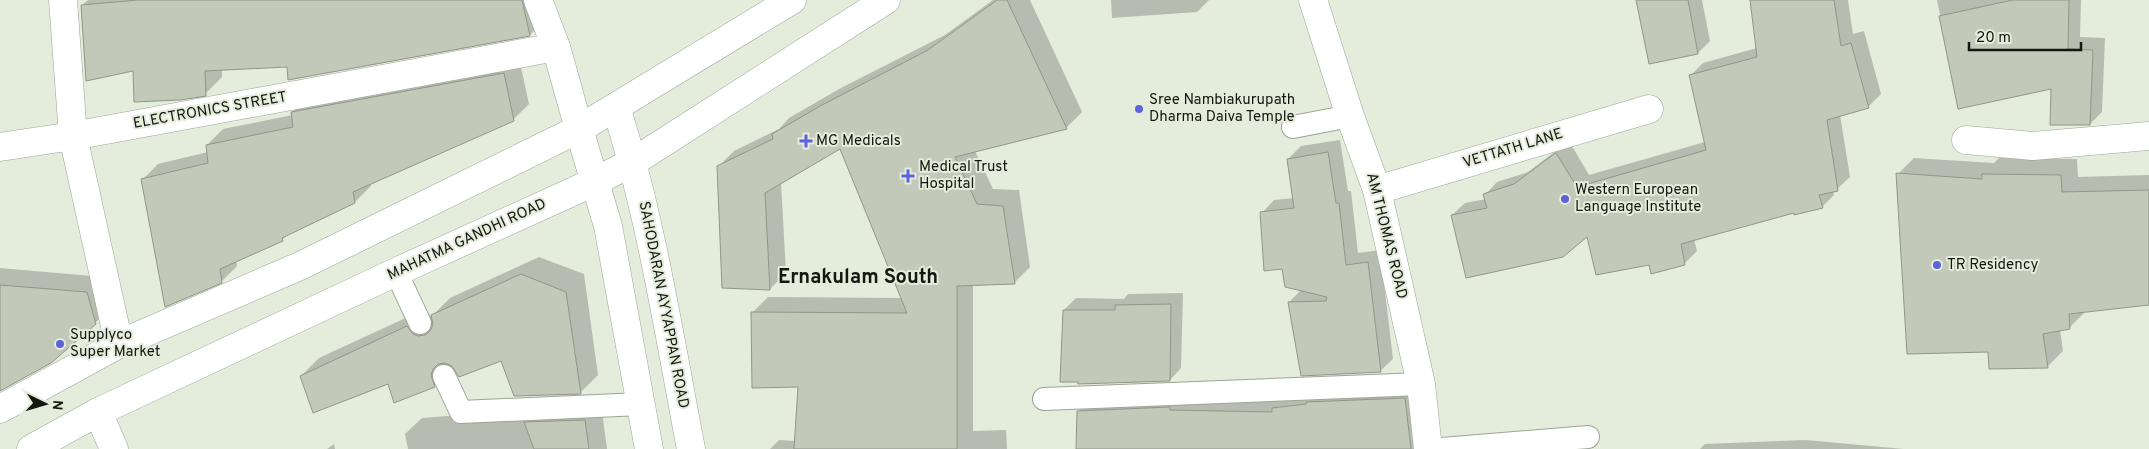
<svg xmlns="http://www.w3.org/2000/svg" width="2149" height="449" viewBox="0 0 2149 449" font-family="Overpass,sans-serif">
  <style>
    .shadow { fill: #0003 }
    .building { fill: #c2c9b9; stroke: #909788 }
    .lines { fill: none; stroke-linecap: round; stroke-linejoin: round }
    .service-casing { stroke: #9ea595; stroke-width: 24 }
    .minor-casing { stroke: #9ea595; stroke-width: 29 }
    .tertiary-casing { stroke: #9ea595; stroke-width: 29 }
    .primary-casing { stroke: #9ea595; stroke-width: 29 }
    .service { stroke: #fff; stroke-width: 22 }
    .minor { stroke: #fff; stroke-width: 28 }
    .tertiary { stroke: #fff; stroke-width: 28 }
    .primary { stroke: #fff; stroke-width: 28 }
    .poi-dot { fill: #5c63db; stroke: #e4ecdb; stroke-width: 2 }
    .labels { text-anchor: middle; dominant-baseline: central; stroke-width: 4; stroke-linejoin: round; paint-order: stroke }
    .poi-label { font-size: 15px; fill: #151711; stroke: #e4ecdb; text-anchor: start }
    .street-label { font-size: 15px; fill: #151711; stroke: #e4ecdb }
    .district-label { font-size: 20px; font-weight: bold; fill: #151711; stroke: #e4ecdb }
  </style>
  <rect width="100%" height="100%" fill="#e4ecdb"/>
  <g class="shadow">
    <path d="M88 0H542L546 18 530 35 288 66 222 69V77L205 94 134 70 82 5Z"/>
    <path d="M993 0H1030L1082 112 1066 128 975 151 993 189 1019 190 1030 267 1014 283 973 284V431L1006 430 1007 449H770L779 440 796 441 800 386 752 313 768 297 902 298 841 147 781 182 786 273 770 289 718 167 734 151 779 129 789 118 839 89 945 35Z"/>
    <path d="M1111 0H1209L1197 12 1112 18Z"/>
    <path d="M1637 0H1702L1710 41 1698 53 1650 62Z"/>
    <path d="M1751 0H1848L1853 34 1864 31 1881 94 1868 107 1840 115 1850 177 1837 189 1833 190 1834 195 1822 207 1795 211 1694 239 1697 251 1684 264H1650L1588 235 1452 215 1465 203 1486 199 1485 195 1497 182 1528 172 1569 141 1589 175 1705 142 1690 76 1703 63 1757 48Z"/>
    <path d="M1937 0H2081L2080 37 2105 38 2102 112 2090 124 2052 87 1959 107Z"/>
    <path d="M519 58 529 104 513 120 370 183 371 186 355 202 287 235 282 240 236 260 237 266 221 282 142 180 158 164 208 152 207 145 223 129 293 115 292 112 308 96Z"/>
    <path d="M1340 140 1348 191H1351L1358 253 1380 250 1393 359 1380 371 1302 374 1289 302 1301 290 1283 268 1262 213 1274 200 1294 198 1288 159 1301 146Z"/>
    <path d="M1914 158 1994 163 1999 158 2077 159 2078 177 2149 175V304L2086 311 2069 328 2060 330 2063 351 2047 367 1989 351 1898 174Z"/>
    <path d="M539 257 584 274 598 375 581 392 501 359 450 362 452 368 434 386 301 376 319 358 425 309 431 317 450 298Z"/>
    <path d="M0 268 103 277 111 307 95 323 0 390Z"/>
    <path d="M1183 293 1181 368 1170 380 1080 381 1064 310 1076 298 1124 299 1128 294Z"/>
    <path d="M1418 385 1415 449H1077L1079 411 1091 398Z"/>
    <path d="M601 404 607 449H408L405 434 422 418Z"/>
    <path d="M1806 440 1904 449H1700L1705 444Z"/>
    <path d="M334 444 335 449H327Z"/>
  </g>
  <g class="building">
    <path d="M138 0H522L530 36 288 80 287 67 205 71 206 96 180 100 134 102 133 71 86 81 81 5Z"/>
    <path d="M997 0H1007L1067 129 955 157 977 204 1003 206 1015 284 957 286V449H794L798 387 752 388 751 312 907 313 840 149 765 193 770 290 722 288 717 166 773 139 772 134 822 105 928 50Z"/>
    <path d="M1636 0H1688L1698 54 1649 64Z"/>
    <path d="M1750 0H1834L1841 46 1851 43 1869 108 1827 120 1838 191 1819 195 1823 208 1794 215V213L1681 244 1685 265 1651 274 1649 265 1596 275 1587 237 1563 257 1466 278 1451 215 1487 208 1483 194 1514 184 1554 154 1556 153 1577 187 1706 150 1689 75 1757 57Z"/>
    <path d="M2013 0H2069L2068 49 2093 50 2090 125H2050L2051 89 1958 109 1939 16Z"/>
    <path d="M504 73 514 121 353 192 355 203 282 238 283 241 220 269 222 283 165 307 141 179 208 163 206 145 293 127 291 112Z"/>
    <path d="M1328 152 1336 203H1339L1346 265 1368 262 1381 372 1301 376 1288 302 1326 301 1327 297 1285 287 1282 269 1264 271 1260 212 1294 208 1287 159Z"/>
    <path d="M1896 173 1982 179V174L2061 175 2062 192 2149 190V305L2069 314 2070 329 2043 334 2048 368 1989 369 1988 352 1907 354Z"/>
    <path d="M521 274 566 292 581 394 514 396 501 361 459 377 452 366 445 363 438 364 433 369 431 375 435 387 394 403 388 384 313 413 300 376 407 326 413 334 418 336 425 335 430 331 433 325 431 315Z"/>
    <path d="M0 285 87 292 96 324 51 363 0 391Z"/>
    <path d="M1171 304 1170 381 1078 384V382H1060L1063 310H1115V305Z"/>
    <path d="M1405 398 1411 449H1076L1077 411 1170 407V410L1272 412V408L1306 404V402Z"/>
    <path d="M585 420 589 449H534L524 422Z"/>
  </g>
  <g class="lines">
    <defs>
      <g id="service">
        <path d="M1293 127 1350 116"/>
        <path d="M396 272 420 323"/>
        <path d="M444 376 461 412 641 404"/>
        <path d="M1044 399 1421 384"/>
        <path d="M1442 449 1588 437"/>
      </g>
      <g id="minor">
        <path d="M63 0 73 136 119 344"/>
        <path d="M1313 0 1350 116 1377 190 1421 384 1428 449"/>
        <path d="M1966 140 2033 146 2149 136"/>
        <path d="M0 147 73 136 556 47"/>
        <path d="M1377 190 1649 109"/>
        <path d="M98 412 114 449"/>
      </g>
      <path id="tertiary" d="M538 0 556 47 579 129"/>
      <g id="primary">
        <path d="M616 107C651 218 669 334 691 449"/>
        <path d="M579 129 608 226 649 449"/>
        <path d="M0 409 119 344 300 266 579 129 792 0"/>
        <path d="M31 449 98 412 396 272 594 182 633 162 886 0"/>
      </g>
    </defs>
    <use href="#service" class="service-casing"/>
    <use href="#minor" class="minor-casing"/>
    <use href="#tertiary" class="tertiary-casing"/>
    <use href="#primary" class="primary-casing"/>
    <use href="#service" class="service"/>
    <use href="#minor" class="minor"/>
    <use href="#tertiary" class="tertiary"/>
    <use href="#primary" class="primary"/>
  </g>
  <g class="poi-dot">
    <circle cx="1139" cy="109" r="5"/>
    <path d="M803.5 133.5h5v5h5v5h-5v5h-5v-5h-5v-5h5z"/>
    <path d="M905.5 168.5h5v5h5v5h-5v5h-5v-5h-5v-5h5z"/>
    <circle cx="1565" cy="199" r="5"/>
    <circle cx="1937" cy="265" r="5"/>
    <circle cx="60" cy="344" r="5"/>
  </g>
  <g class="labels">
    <g class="poi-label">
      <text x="1149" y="100">Sree Nambiakurupath<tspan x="1149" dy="17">Dharma Daiva Temple</tspan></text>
      <text x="816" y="141">MG Medicals</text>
      <text x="919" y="167">Medical Trust<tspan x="919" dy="17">Hospital</tspan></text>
      <text x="1575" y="190">Western European<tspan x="1575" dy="17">Language Institute</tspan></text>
      <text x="1947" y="265">TR Residency</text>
      <text x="70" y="335">Supplyco<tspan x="70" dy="17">Super Market</tspan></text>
    </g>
    <g class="street-label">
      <text transform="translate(210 111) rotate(-10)">ELECTRONICS STREET</text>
      <text transform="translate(1513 149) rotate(-17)">VETTATH LANE</text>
      <text transform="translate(1386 236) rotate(76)">AM THOMAS ROAD</text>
      <text transform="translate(467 240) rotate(-25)">MAHATMA GANDHI ROAD</text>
      <text transform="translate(663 305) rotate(79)">SAHODARAN AYYAPPAN ROAD</text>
    </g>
    <g class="district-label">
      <text x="858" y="278">Ernakulam South</text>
    </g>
  </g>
  <g transform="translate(45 404) rotate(95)" stroke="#e4ecdb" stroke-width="4" paint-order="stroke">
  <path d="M0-4L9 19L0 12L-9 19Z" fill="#151711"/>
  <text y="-8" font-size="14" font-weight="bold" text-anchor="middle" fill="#151711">N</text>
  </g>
  <path d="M1969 42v8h112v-8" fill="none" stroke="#151711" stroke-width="2.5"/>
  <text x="1976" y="42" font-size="15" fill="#151711" stroke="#e4ecdb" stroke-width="4" paint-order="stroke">20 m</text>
</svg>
